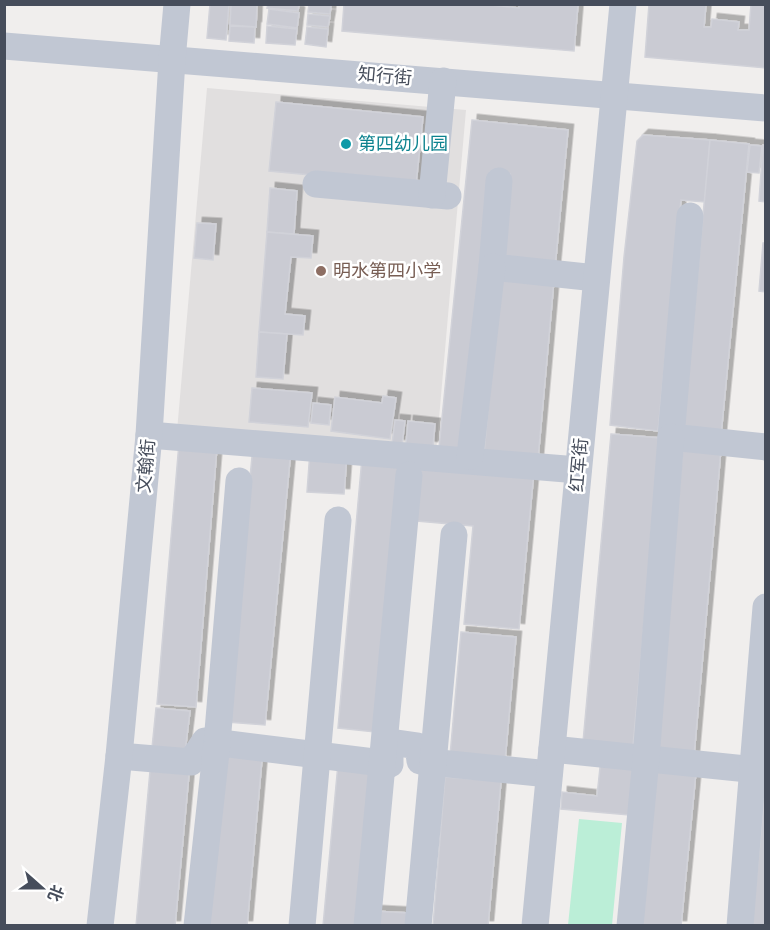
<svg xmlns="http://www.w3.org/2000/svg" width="770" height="930" viewBox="0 0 770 930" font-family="'Fira Sans Condensed','Noto Sans SC',sans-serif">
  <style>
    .education { fill: #e1dfdf }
    .green { fill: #bbeed7 }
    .building { fill: #cacbd3; stroke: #d1d2d9; stroke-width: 1.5; filter: url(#shadow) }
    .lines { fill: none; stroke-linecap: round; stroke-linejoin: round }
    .minor { stroke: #c1c7d3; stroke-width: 27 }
    .culture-dot { fill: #0f9aa8; stroke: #fff; stroke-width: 2 }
    .education-dot { fill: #8d6e63; stroke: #fff; stroke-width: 2 }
    .labels { text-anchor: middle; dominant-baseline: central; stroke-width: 5; stroke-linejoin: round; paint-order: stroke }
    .street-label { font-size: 18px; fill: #464d5b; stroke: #fff }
    .culture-label { font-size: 18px; fill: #0d838f; stroke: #fff; text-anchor: start }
    .education-label { font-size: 18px; fill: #785e54; stroke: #fff; text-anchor: start }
  </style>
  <defs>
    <filter id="shadow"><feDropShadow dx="5.5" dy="-5.5" stdDeviation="0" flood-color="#0004"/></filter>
  </defs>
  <rect width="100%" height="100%" fill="#f0eeed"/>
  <path class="education" d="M207 88 466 110 436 453 177 431Z"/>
  <path class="green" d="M579 819 622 823 612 925H568Z"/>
  <g class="building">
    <path d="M210 4H229L226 40 207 38Z"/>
    <path d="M231 4H257L256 27 230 25Z"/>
    <path d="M268 4H299L298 11 267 8Z"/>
    <path d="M309 4H331L330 14 308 12Z"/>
    <path d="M344 4H482L519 8V4H578L574 51 342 31Z"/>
    <path d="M649 4H706L704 27H711L712 19 739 22 738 30H749L751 4H766V68L645 57Z"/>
    <path d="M269 9 299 13 297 28 267 24Z"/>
    <path d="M308 14 330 16 328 27 307 25Z"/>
    <path d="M230 26 255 27 254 43 229 41Z"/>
    <path d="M267 26 297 29 295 45 266 43Z"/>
    <path d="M307 27 328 29 326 47 305 44Z"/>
    <path d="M276 102 423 117 416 185 269 171Z"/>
    <path d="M472 120 568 130 555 268 501 262 510 174 490 172 463 451 439 448Z"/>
    <path d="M643 135 710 140 705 202 681 200 658 431 610 425 624 257 637 141Z"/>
    <path d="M710 140 749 144 721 435 683 431Z"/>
    <path d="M750 145 762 146 759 173 747 172Z"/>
    <path d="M763 145 766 146V202L759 201Z"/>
    <path d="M270 188 297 191 294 234 267 232Z"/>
    <path d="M197 223 216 224 213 260 194 258Z"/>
    <path d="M267 232 313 236 311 258 291 257 285 314 305 316 303 335 259 332Z"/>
    <path d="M763 243H766V292L759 291Z"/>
    <path d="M500 275 554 280 538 459 484 454Z"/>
    <path d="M259 332 287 334 283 379 256 377Z"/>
    <path d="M252 388 312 393 308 427 249 422Z"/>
    <path d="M383 396 396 398 390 439 331 431 335 397 382 403Z"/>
    <path d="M313 403 331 405 329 425 311 423Z"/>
    <path d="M395 420 405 421 402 445 392 444Z"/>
    <path d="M408 421 435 424 433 447 406 444Z"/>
    <path d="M611 434 661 438 633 746 583 742Z"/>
    <path d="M179 443 217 447 196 707 157 704Z"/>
    <path d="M253 446 291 449 265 725 227 722Z"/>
    <path d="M683 446 721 449 694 756 657 752Z"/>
    <path d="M310 451 347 454 344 494 307 492Z"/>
    <path d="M362 458 401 460 375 732 338 728Z"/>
    <path d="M422 461 534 471 519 629 464 624 473 526 417 521Z"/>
    <path d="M461 632 516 637 505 761 450 756Z"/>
    <path d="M156 708 190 711 185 752 152 748Z"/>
    <path d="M225 756 262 759 247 926H209Z"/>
    <path d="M601 758 634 762 629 815 561 809 562 792 597 796Z"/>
    <path d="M338 764 375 768 361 926H323Z"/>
    <path d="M657 768 696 772 681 926H642Z"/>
    <path d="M150 771 189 774 175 926H136Z"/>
    <path d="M445 777 501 781 488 926H433Z"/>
    <path d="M766 777V926H752Z"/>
    <path d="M373 911 409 913 408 926H372Z"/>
  </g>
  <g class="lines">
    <g class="minor">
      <path d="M4 46 766 108"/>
      <path d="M499 181 492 267 596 278"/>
      <path d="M316 184 448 196"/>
      <path d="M432 195 443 81"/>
      <path d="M690 216 671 437 766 447"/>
      <path d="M149 435 578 470"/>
      <path d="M470 456 492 267"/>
      <path d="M552 749 766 771"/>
      <path d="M119 756 191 762 205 741 390 764V742L418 746 420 761 549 774"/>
      <path d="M100 926 119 756 149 435 172 60 177 4"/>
      <path d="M197 926 217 743 239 481"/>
      <path d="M302 926 338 520"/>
      <path d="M367 926 409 475"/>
      <path d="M418 926 454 535"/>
      <path d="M535 926 623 4"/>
      <path d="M630 926 646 759 671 437"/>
      <path d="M740 926 766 607"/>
    </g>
  </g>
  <circle class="culture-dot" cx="346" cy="144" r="6"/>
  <circle class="education-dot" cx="321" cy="271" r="6"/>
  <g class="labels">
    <g class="street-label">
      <text transform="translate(385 76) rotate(5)">知行街</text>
      <text transform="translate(579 465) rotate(-85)">红军街</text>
      <text transform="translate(146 466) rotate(-85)">文翰街</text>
    </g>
    <g class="culture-label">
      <text x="358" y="144">第四幼儿园</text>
    </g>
    <g class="education-label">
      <text x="333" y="271">明水第四小学</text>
    </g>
  </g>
  <rect width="770" height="930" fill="none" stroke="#464d5b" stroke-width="12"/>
  <g transform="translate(42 888) rotate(111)" stroke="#ffffff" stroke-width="4.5" paint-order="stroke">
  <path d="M0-4.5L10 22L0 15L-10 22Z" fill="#464d5b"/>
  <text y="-9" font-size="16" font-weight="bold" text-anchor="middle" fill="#464d5b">北</text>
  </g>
</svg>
